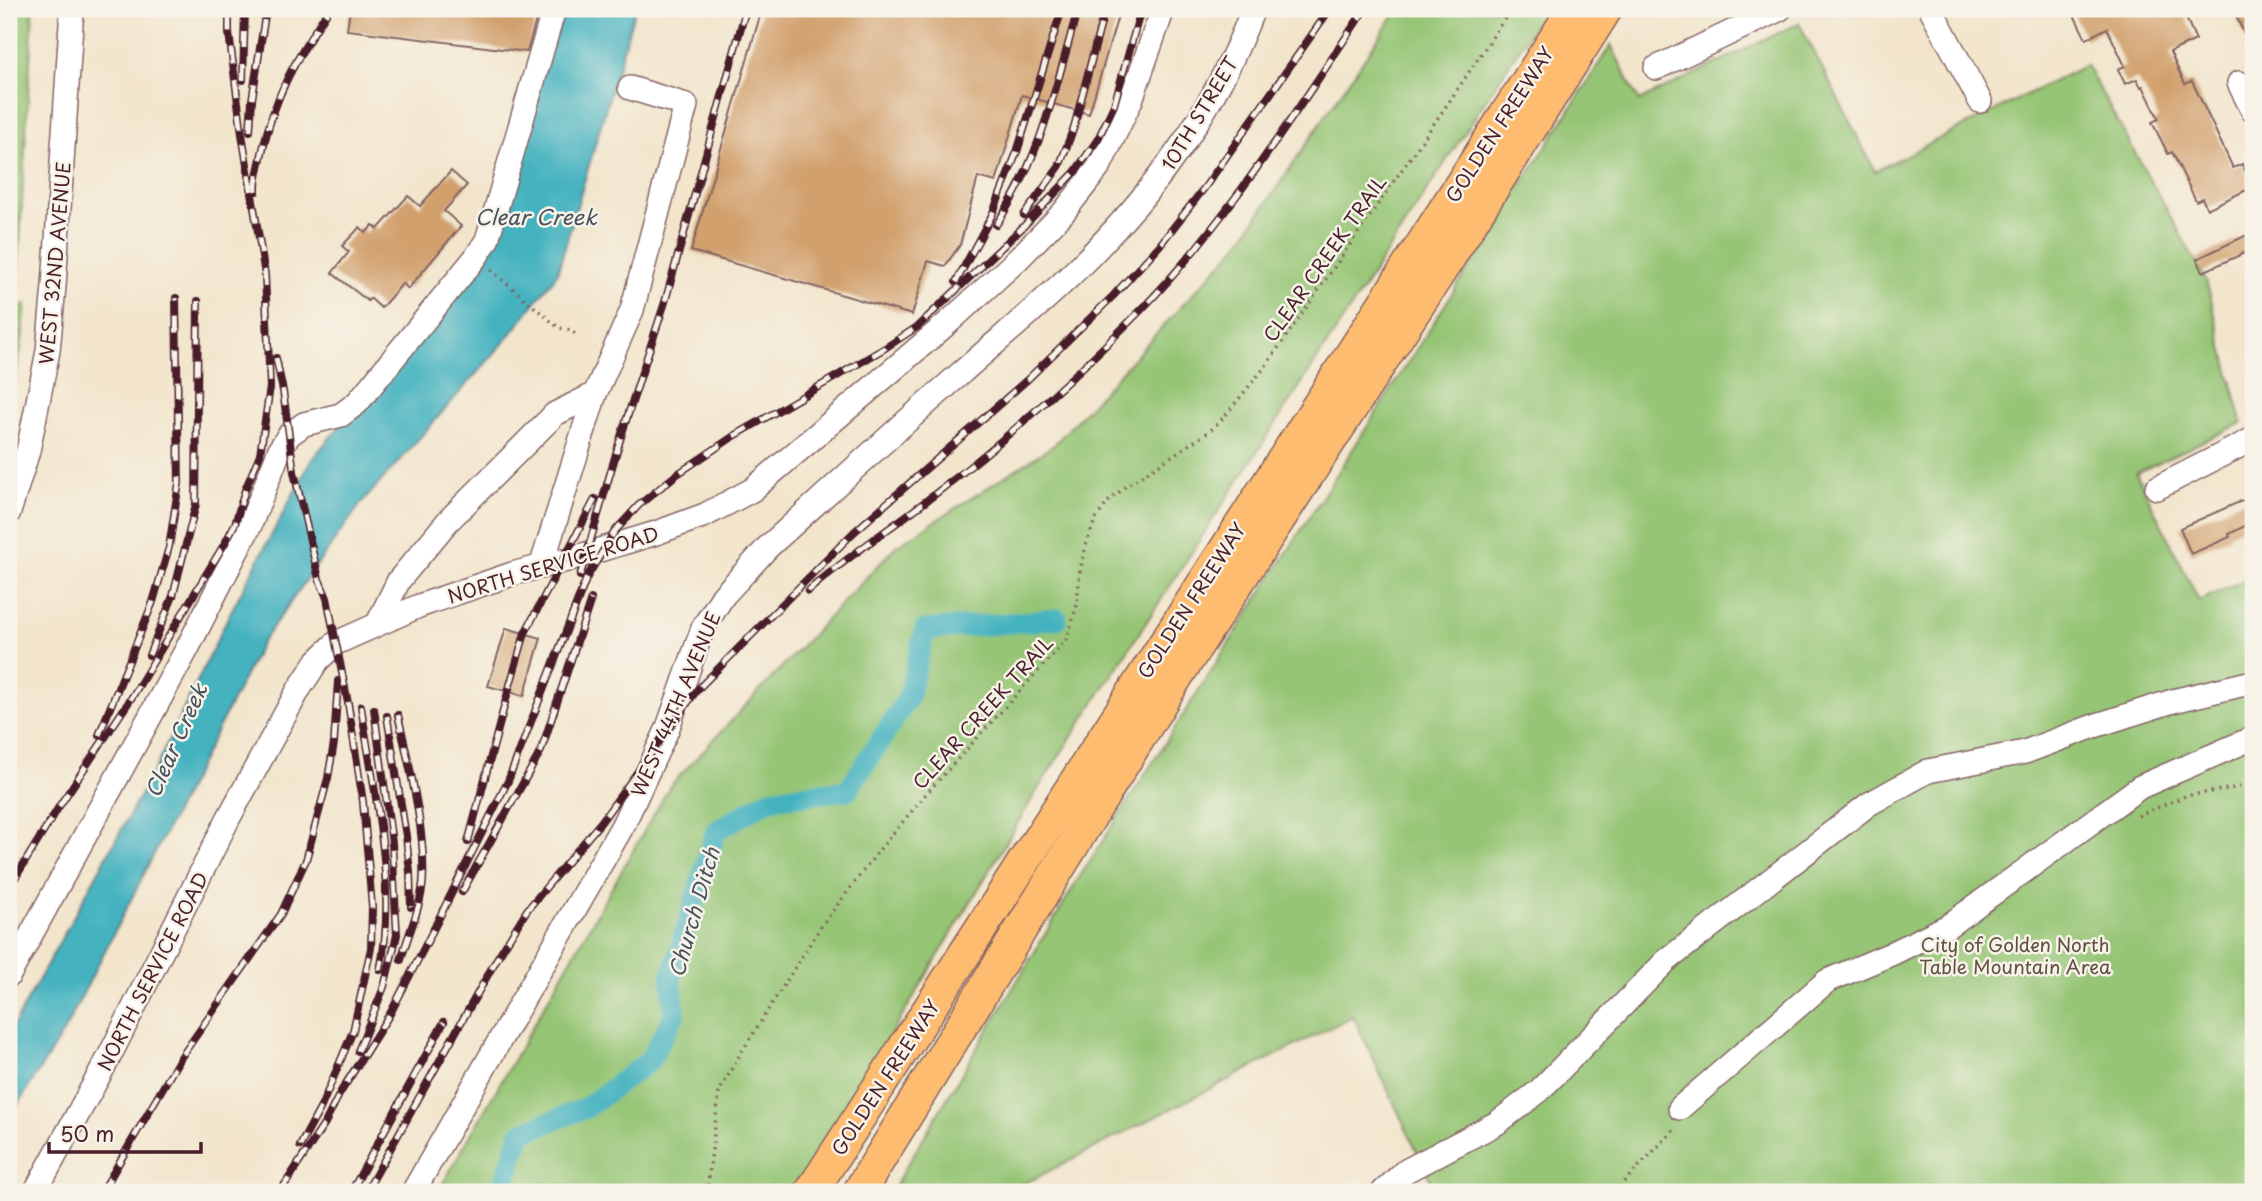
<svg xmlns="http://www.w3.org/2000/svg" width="2262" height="1201" viewBox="0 0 2262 1201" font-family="'Playpen Sans',sans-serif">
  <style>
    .green { fill: #95c574; stroke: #707250; stroke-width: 2 }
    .water { fill: #44b2c0; stroke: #476876; stroke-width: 2 }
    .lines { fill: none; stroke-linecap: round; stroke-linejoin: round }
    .canal { stroke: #44b2c0; stroke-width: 21 }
    .building { fill: #d1a06d }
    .minor-casing { stroke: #856463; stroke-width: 26 }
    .highway-casing { stroke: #856463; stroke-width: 35 }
    .path { stroke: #856463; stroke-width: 3.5; stroke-dasharray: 2 5; stroke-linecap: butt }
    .minor { stroke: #fff; stroke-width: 23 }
    .highway { stroke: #fdbc70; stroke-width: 32 }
    .rail-casing { stroke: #4a1f2b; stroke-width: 8 }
    .rail { stroke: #f7f3e8; stroke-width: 5; stroke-dasharray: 16; stroke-linecap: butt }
    .labels { text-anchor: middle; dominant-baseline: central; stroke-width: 5; stroke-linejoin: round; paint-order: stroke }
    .street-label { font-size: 19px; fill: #4a1f2b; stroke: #f7f3e8 }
    .park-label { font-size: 19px; fill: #605141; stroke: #f7f3e8 }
    .water-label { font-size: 21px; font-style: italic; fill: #48525f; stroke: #f7f3e8 }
  </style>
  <rect width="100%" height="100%" fill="#f7f3e8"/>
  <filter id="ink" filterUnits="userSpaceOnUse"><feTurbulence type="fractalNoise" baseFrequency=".0143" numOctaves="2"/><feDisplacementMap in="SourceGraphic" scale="14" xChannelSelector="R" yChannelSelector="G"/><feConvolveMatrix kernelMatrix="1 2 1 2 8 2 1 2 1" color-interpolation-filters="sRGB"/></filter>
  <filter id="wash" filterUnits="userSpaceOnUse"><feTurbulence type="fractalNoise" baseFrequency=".00686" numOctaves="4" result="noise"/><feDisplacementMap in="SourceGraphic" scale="28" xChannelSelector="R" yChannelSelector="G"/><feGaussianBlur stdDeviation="1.57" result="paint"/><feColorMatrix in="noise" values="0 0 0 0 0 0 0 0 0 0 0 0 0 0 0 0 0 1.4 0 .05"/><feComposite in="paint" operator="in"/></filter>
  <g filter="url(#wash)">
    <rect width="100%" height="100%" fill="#f2e5cc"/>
    <g class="green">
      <path d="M9 9H33L16 308 26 304 21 348 9 412Z"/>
      <path d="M1398 9H1545L1041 784 797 1192H438L670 786 895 547 1054 445 1238 245Z"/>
      <path d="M1799 23 1875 171 2086 65 2206 280 2242 423 2136 473 2199 601 2253 576V1192H1436L1353 1016 1008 1192H891L1077 881 1611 45 1639 101Z"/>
    </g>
    <path class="water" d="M558 9H635L557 274 507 339 360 505 262 642 64 1031 9 1119V1034L158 763 229 615 312 459 486 253Z"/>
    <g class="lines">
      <path class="canal" d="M501 1192 521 1133 586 1108 649 1061 675 1014 671 979 716 831 770 799 848 790 908 698 925 630 1057 619"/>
    </g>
    <g id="blocks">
      <g class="building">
        <path d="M350 9H539L527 52 347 30Z"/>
        <path d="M762 9H1120L1089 114 1022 95 996 182 978 177 960 245 945 266 928 261 912 315 691 251Z"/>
        <path d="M2071 9H2182L2196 40 2170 52 2185 84 2192 81 2233 168 2242 164 2253 187 2207 209 2202 198 2196 201 2172 152 2168 154 2152 122 2159 119 2143 86 2141 87 2137 79 2125 84 2118 69 2125 66 2107 28 2086 39Z"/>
        <path d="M2233 9H2253V54Z"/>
        <path d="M451 171 467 185 444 211 461 226 408 289 403 283 381 308 370 298 368 301 332 273 349 252 342 246 360 227 366 233 373 225 378 229 408 196 420 206Z"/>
        <path d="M2253 232V249L2203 272 2197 259Z"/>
        <path d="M2253 496V522L2229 534 2230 537 2191 554 2180 528Z"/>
        <path d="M506 628 541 638 524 696 488 686Z"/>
      </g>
    </g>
  </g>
  <g filter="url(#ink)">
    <use href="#blocks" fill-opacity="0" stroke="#856463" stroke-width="2"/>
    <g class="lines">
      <defs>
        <g id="minor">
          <path d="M1931 9 1980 101"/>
          <path d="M1656 68 1780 9"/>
          <path d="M2239 83 2253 111"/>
          <path d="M595 394 632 310 686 105 630 88"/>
          <path d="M2157 488 2253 439"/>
          <path d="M9 512 28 451 48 351 54 286 72 9"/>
          <path d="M378 623 399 580 448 521 555 414 595 394 541 567"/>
          <path d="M9 975 187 649 250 525 280 449 289 435 304 424 341 415 357 403 476 257 487 240 554 9"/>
          <path d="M1680 1108 1827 981 1891 954 1948 926 2140 787 2253 738"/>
          <path d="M35 1192 108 1059 228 819 299 689 318 660 336 643 419 606 512 574 563 561 656 533 705 515 752 490 950 321 1017 260 1063 213 1099 167 1131 100 1163 9"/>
          <path d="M413 1192 623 825 667 730 703 628 723 596 768 547C832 489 896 430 961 373 999 339 1040 306 1076 270 1153 194 1215 111 1253 9"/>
          <path d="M1383 1192 1404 1172 1497 1123 1539 1091 1666 961 1869 804 1928 771 2025 752 2094 726 2173 701 2253 682"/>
        </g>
        <g id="highway">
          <path d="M811 1192 1574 9"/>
          <path d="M859 1192 1177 676 1448 259 1606 9"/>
        </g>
      </defs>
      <use href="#minor" class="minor-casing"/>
      <use href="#highway" class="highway-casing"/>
      <g class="path">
        <path d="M491 270 559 328 571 330 578 337"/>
        <path d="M2138 816 2185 796 2253 785"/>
        <path d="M707 1192 719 1092 739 1056 820 928 880 849 926 794 1067 639 1077 605 1080 571 1086 545 1095 520 1108 502 1126 486 1210 431 1224 417 1265 367 1451 99 1511 9"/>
        <path d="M1614 1192 1675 1129"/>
      </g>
      <use href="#minor" class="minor"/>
      <use href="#highway" class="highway"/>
      <defs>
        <g id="rail">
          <path d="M243 80 245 9"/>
          <path d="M250 131 252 100 266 9"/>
          <path d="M256 191C255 179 260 165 262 153 275 93 296 59 329 9"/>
          <path d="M1024 215 1059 167 1074 127 1104 12"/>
          <path d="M996 225C1041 159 1056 85 1078 9"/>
          <path d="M956 282 992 215 1017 152 1062 9"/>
          <path d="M276 358 283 391 294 472 319 579 327 598 348 703 363 802 372 907 371 948 353 1031 321 1107 300 1146"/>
          <path d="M580 576 623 430 665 302 746 9"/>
          <path d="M808 591C849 555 896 525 939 491 1008 438 1079 373 1140 311 1226 223 1296 111 1365 9"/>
          <path d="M149 655 173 596 196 504 198 301"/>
          <path d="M361 706C373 788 398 888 380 970"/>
          <path d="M398 715C409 764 426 832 423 881 421 908 408 934 401 960"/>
          <path d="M387 716 406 836 410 872 411 907"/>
          <path d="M99 735 153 602 169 547 179 483 176 298"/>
          <path d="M468 842 508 692 525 633 595 499"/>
          <path d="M9 888 60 805 132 697 225 543 235 524 245 490 260 454 270 387 265 275 242 134 229 33V9"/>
          <path d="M462 892 541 751 591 599"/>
          <path d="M358 1051 384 987 397 935 392 843 374 709"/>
          <path d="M102 1192 179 1060 281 914 306 860 328 778 334 743 338 681"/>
          <path d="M280 1192 325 1123 340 1093 391 1012 425 946 508 781 587 577 615 531 639 505 676 475 731 438 885 348 917 327 1022 228 1075 172 1098 139 1114 105 1141 9"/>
          <path d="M351 1192 444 1022"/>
          <path d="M366 1192 499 955 527 910 601 822 697 690 854 532 1028 379 1113 296 1159 246 1205 187 1330 9"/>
        </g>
      </defs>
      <use href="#rail" class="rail-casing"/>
      <use href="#rail" class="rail"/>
    </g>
  </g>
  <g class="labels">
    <g class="street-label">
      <text transform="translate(1199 113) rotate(-59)">10TH STREET</text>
      <text transform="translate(1499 124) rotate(-57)">GOLDEN FREEWAY</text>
      <text transform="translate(1324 258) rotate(-55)">CLEAR CREEK TRAIL</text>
      <text transform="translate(54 263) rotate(-85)">WEST 32ND AVENUE</text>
      <text transform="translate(553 564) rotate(-17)">NORTH SERVICE ROAD</text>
      <text transform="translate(1191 600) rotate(-57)">GOLDEN FREEWAY</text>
      <text transform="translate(675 704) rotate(-67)">WEST 44TH AVENUE</text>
      <text transform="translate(982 712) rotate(-48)">CLEAR CREEK TRAIL</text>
      <text transform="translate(152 971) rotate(-63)">NORTH SERVICE ROAD</text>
      <text transform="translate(885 1077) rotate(-57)">GOLDEN FREEWAY</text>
    </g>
    <g class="park-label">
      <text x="2015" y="944">City of Golden North<tspan x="2015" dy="22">Table Mountain Area</tspan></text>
    </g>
    <g class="water-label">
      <text x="536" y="216">Clear Creek</text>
      <text transform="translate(175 740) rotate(-66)">Clear Creek</text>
      <text transform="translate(693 912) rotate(-74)">Church Ditch</text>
    </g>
  </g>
  <rect width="2262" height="1201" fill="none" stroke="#f7f3e8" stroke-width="35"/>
  <path d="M49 1142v10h152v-10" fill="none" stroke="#4a1f2b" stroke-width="3.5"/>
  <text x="60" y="1142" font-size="21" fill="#4a1f2b" stroke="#f7f3e8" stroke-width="5" paint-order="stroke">50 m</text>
</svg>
